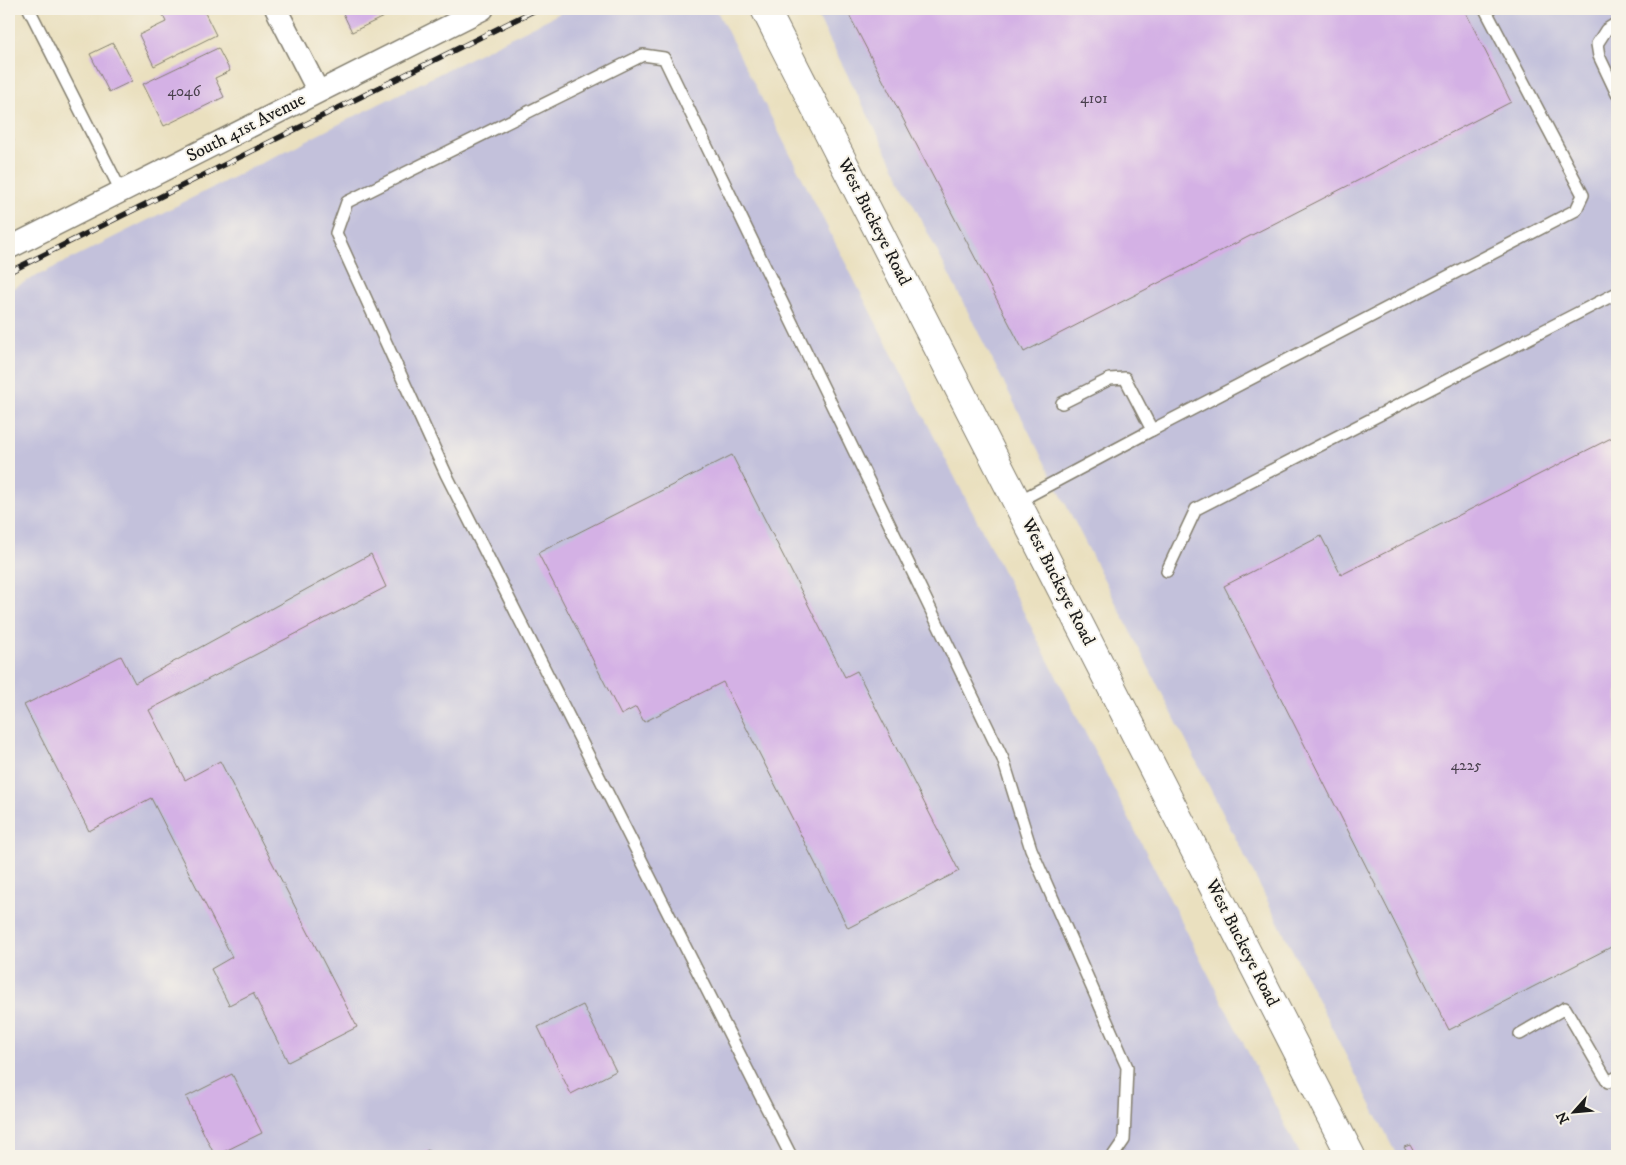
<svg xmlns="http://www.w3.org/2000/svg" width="1626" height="1165" viewBox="0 0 1626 1165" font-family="'IM FELL DW Pica',serif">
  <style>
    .industrial { fill: #c3c1db }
    .building { fill: #d4b1e5 }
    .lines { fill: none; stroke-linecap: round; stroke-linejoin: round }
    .service-casing { stroke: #837e6e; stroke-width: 14 }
    .minor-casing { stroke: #837e6e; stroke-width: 24 }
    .secondary-casing { stroke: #837e6e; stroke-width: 30 }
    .service { stroke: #fff; stroke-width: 11 }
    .minor { stroke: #fff; stroke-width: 21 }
    .secondary { stroke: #fff; stroke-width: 28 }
    .rail-casing { stroke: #1c1c1c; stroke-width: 5.5 }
    .rail { stroke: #f7f3e8; stroke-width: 4; stroke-dasharray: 11; stroke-linecap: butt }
    .labels { text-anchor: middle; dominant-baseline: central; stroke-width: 4; stroke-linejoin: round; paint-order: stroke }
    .number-label { font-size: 15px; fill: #4a414e }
    .street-label { font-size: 18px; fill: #1c1c1c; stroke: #f7f3e8 }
  </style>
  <rect width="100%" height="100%" fill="#f7f3e8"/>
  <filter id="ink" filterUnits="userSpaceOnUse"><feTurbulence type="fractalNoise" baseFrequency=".02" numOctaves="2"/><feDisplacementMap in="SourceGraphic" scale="10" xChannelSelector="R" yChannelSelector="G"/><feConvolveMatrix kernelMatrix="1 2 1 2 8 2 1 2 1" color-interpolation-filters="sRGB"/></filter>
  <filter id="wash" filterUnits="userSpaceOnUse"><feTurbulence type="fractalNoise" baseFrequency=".0096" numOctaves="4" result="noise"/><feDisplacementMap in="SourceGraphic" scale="20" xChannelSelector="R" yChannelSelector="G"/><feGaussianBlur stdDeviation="1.12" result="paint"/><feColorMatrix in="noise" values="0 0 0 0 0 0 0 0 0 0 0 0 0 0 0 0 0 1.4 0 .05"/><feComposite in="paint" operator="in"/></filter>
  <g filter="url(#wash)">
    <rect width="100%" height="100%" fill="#eae0bf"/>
    <g class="industrial">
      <path d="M568 9H716L1301 1156H9V290Z"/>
      <path d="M814 9H1617V1156H1397Z"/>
    </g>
    <g id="blocks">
      <g class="building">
        <path d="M160 9H203L216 35 154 66 139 35 166 22Z"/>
        <path d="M341 9H400L352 32Z"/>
        <path d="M846 9H1464L1511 102 1024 352Z"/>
        <path d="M113 43 132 81 109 92 90 54Z"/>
        <path d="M218 48 230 71 215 78 224 97 164 126 143 84Z"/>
        <path d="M9 131 14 141 9 143Z"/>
        <path d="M1617 435V944L1449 1030 1224 586 1321 536 1341 575Z"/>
        <path d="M732 455 845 677 857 671 959 871 848 928 723 682 644 722 636 707 621 715 538 553Z"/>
        <path d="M371 554 386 587 149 710 185 780 220 761 357 1027 288 1062 253 993 229 1005 211 969 232 957 151 798 89 831 24 705 121 656 135 683Z"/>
        <path d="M583 1005 616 1071 571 1094 538 1027Z"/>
        <path d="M232 1074 262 1133 215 1156 186 1097Z"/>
        <path d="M1410 1145 1416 1156H1409L1404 1147Z"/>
        <path d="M428 1150 431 1156H416Z"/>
      </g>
    </g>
  </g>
  <g filter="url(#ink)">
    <use href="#blocks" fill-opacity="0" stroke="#837e6e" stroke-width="1"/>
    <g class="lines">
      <defs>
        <g id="service">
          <path d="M29 9 121 191"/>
          <path d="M1617 23 1606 30 1597 44 1599 56 1617 94"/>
          <path d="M1152 430 1576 210 1583 195 1485 9"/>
          <path d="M1017 502 1152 430 1125 378 1110 379 1062 403"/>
          <path d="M1167 571 1196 509 1617 293"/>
          <path d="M1520 1034 1565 1008 1608 1082 1617 1077"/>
          <path d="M791 1156 446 474 336 233 347 202 643 55 664 58 1003 759 1031 849 1127 1067 1124 1140 1113 1156"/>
        </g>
        <g id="minor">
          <path d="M276 9 318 91"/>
          <path d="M9 248 483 9"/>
        </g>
        <path id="secondary" d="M765 9 1351 1156"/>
      </defs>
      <use href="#service" class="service-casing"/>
      <use href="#minor" class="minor-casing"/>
      <use href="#secondary" class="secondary-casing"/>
      <use href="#service" class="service"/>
      <use href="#minor" class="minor"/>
      <use href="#secondary" class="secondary"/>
      <defs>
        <path id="rail" d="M9 272 537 9"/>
      </defs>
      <use href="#rail" class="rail-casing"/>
      <use href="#rail" class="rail"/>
    </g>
  </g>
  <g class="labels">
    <g class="number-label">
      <text x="184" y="91">4046</text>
      <text x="1094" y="98">4101</text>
      <text x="1466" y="765">4225</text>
    </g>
    <g class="street-label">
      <text transform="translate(246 128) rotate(-27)">South 41st Avenue</text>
      <text transform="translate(874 222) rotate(63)">West Buckeye Road</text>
      <text transform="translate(1058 582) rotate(63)">West Buckeye Road</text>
      <text transform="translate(1242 943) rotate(63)">West Buckeye Road</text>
    </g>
  </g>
  <rect width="1626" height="1165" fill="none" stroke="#f7f3e8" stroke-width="30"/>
  <g transform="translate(1574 1112) rotate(243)" stroke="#f7f3e8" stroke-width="4" paint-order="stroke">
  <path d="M0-4L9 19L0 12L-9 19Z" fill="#1c1c1c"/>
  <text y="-8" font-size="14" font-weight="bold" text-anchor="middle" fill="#1c1c1c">N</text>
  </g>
</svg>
